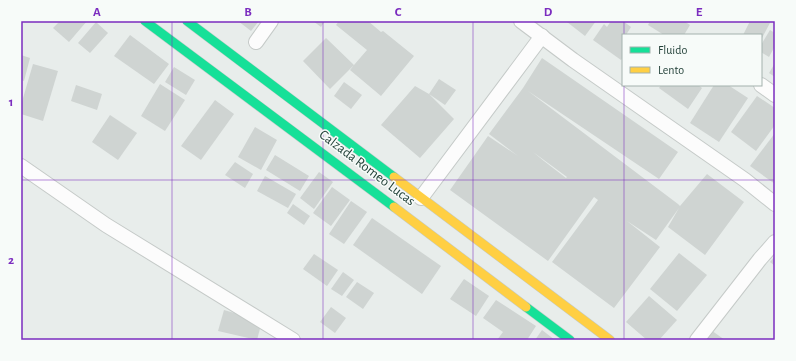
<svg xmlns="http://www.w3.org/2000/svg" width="796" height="361" viewBox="0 0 796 361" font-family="'Alegreya Sans',sans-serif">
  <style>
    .building { fill: #cfd4d2; fill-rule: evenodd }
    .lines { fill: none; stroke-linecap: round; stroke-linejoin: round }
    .street-casing { stroke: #c5cac8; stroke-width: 16 }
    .fast-casing { stroke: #c3cbc8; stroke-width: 10 }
    .slow-casing { stroke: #c3cbc8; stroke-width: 10 }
    .street { stroke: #fcfcfc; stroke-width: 14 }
    .fast { stroke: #16e098; stroke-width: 9 }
    .slow { stroke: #ffcf43; stroke-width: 9 }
    .grid { fill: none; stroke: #7b2cbf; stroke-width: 1; stroke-opacity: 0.55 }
    .labels { text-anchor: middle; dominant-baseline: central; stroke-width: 3; stroke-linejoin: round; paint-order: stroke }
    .street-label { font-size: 14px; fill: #24423a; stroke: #f7fbf9 }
    .neatline { fill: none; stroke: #7b2cbf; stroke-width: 1.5 }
    .grid-label { font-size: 13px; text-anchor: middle; font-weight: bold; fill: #7b2cbf }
  </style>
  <rect width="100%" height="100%" fill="#e8edeb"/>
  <g class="building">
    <path d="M60 21H87L69 42 53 28Z"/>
    <path d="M238 21H259L251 31Z"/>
    <path d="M313 21H325L321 27Z"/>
    <path d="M339 21H368L381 32 383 31 414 56 381 96 350 70 354 65 330 89 303 61 326 38 354 65 367 50 336 25Z"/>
    <path d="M568 21H596L585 36 567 22Z"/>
    <path d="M611 21H623L631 27 626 35H623V58L621 60 593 40 604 24 607 27Z"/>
    <path d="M650 21H684L690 25 684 35H664L648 25Z"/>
    <path d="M750 21H771L761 40V35H743Z"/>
    <path d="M96 22 108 33 90 53 78 43Z"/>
    <path d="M770 30 775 33V46L769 57 761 52V45Z"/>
    <path d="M130 35 169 64 154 84 114 56Z"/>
    <path d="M21 55 30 58 24 81 21 80Z"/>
    <path d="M542 58 678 152 659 179 528 91 678 204 680 206 707 174 744 202 705 255 668 227 679 208 656 240 627 221 660 247 614 308 552 262 598 200 594 197 548 261 450 190 488 136 518 156 489 134 523 88ZM533 152 567 177 566 178 544 161Z"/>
    <path d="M775 63V77L769 73Z"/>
    <path d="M33 64 58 71 43 121 21 114V105Z"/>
    <path d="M174 67 195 80 186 95 165 82Z"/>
    <path d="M439 79 456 90 445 105 429 94 454 119 420 158 381 125 415 86 429 94Z"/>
    <path d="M344 82 362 95 351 109 334 96Z"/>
    <path d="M160 84 185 100 165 131 141 116Z"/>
    <path d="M76 85 102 94 97 110 71 101Z"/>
    <path d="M661 85H698L702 88 688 109 659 88Z"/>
    <path d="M714 85H728L748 98 719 142 690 123Z"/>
    <path d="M757 96 775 108V125L756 151 731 132Z"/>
    <path d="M215 100 234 114 201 160 181 146Z"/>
    <path d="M110 115 137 133 118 160 92 142Z"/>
    <path d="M255 127 277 140 261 170 238 157Z"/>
    <path d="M775 133V184L750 166Z"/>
    <path d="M275 155 309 176 300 191 266 170Z"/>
    <path d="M235 162 253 174 245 188 225 175Z"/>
    <path d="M319 172 333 182 314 209 300 198Z"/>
    <path d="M265 176 296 194 288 208 257 191Z"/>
    <path d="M332 187 350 200 331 226 313 213Z"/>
    <path d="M351 201 367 212 344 244 329 234Z"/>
    <path d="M293 204 310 216 304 225 287 213Z"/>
    <path d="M372 218 441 266 422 294 353 245Z"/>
    <path d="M679 253 707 275 677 311 650 289Z"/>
    <path d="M314 254 338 270 327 286 303 269Z"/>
    <path d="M775 256V266L770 262Z"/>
    <path d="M343 272 354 280 342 296 331 289Z"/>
    <path d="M464 279 489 296 476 316 450 299Z"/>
    <path d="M357 282 374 293 363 309 346 297Z"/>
    <path d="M649 296 677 320 659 340H647L626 322Z"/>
    <path d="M496 300 536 326 527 340H497L503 332 483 318Z"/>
    <path d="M331 307 346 318 335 333 320 322Z"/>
    <path d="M224 310 262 321 257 340 218 331Z"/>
    <path d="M708 328 725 340H699Z"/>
    <path d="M542 330 555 340H535Z"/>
  </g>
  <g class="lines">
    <defs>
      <g id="street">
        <path d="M521 21 573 60 745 180 775 204"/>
        <path d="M256 42 271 21"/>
        <path d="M761 85 775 95"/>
        <path d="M21 166 106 225 293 340"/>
        <path d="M421 198 542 36"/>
        <path d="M697 340 760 259 775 242"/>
      </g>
      <g id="fast">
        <path d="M145 21 394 207"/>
        <path d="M187 21 394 177"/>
        <path d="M526 307 570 340"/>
      </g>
      <g id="slow">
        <path d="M394 177 610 340"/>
        <path d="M394 207 526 307"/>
      </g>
    </defs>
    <use href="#street" class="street-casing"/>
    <use href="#fast" class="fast-casing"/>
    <use href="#slow" class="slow-casing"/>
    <use href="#street" class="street"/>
    <use href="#fast" class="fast"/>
    <use href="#slow" class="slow"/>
  </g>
  <path class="grid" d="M172 21V340M323 21V340M473 21V340M624 21V35M624 85V340M21 180H775"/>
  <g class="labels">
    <g class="street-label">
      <text transform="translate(367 168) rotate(37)">Calzada Romeo Lucas</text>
    </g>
  </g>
  <rect width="796" height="361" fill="none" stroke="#f7fbf9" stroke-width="44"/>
  <rect x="622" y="34" width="140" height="52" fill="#f7fbf9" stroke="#a3b1ad"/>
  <rect x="630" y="47" width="20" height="6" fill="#16e098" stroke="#a3b1ad"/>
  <text x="658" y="54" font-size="12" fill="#24423a">Fluido</text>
  <rect x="630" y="67" width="20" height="6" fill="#ffcf43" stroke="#a3b1ad"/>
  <text x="658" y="74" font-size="12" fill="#24423a">Lento</text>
  <rect x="22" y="22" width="752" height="317" class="neatline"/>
  <g class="grid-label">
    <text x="97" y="16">A</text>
    <text x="248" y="16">B</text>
    <text x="398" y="16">C</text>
    <text x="548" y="16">D</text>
    <text x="699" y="16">E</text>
    <text x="11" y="106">1</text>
    <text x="11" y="264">2</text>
  </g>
</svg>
